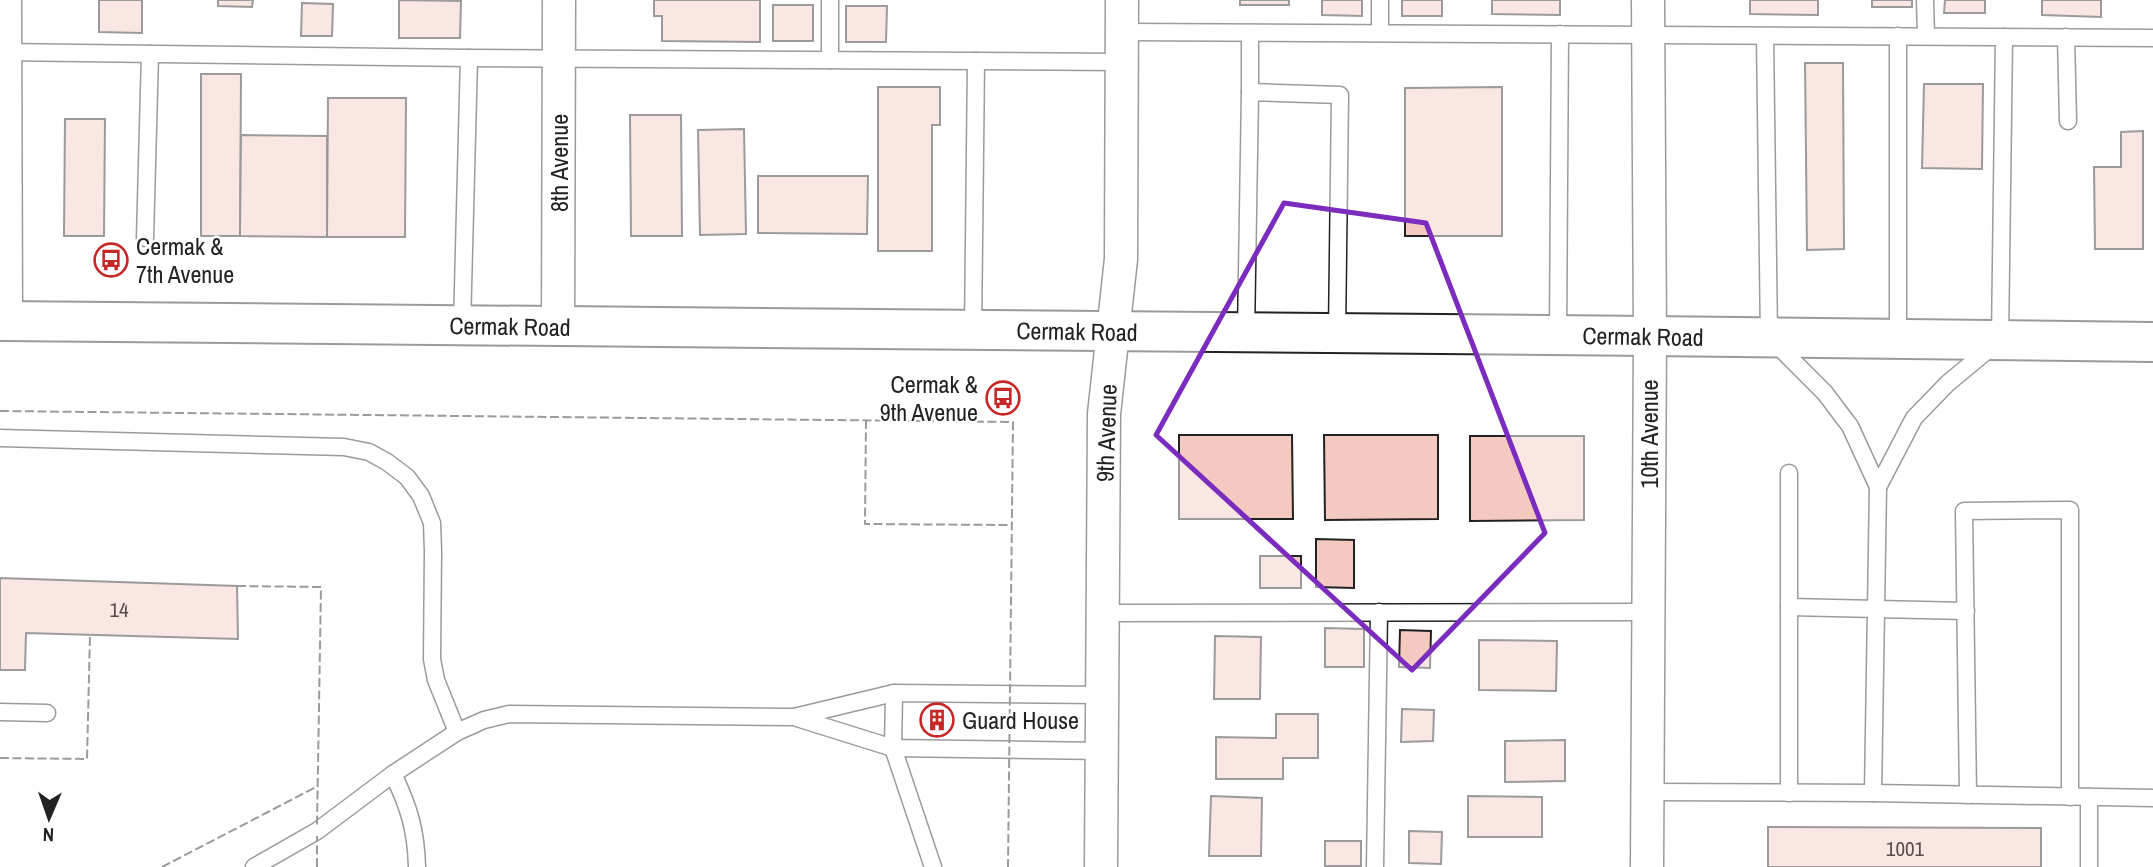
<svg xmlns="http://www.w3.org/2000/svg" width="2153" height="867" viewBox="0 0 2153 867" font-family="'Archivo Narrow',sans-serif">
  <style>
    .building { fill: #f3c9c0; stroke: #222; stroke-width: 2 }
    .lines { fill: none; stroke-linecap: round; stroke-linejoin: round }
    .lane-casing { stroke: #222; stroke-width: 19 }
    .street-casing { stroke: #222; stroke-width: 35 }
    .primary-casing { stroke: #222; stroke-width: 42 }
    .lane { stroke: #fff; stroke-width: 16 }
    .street { stroke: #fff; stroke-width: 32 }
    .primary { stroke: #fff; stroke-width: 38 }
    .fence { stroke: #222; stroke-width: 2; stroke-dasharray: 9 3.5; stroke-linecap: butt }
    .marked { fill: none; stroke: #7b2cbf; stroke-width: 5; stroke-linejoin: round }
    .labels { text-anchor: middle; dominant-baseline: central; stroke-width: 5; stroke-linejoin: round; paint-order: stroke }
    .number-label { font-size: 21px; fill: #564c4a }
    .street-label { font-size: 24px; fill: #222; stroke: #fff }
    .poi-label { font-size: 24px; fill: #222; stroke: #fff; text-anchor: start }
  </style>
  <rect width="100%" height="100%" fill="#fff"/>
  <g class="building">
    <path d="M99 0H142V33L99 32Z"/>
    <path d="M218 0H253L252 7 218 6Z"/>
    <path d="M399 0 461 1 460 38H399Z"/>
    <path d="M654 0H760V42L662 41V16H654Z"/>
    <rect x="1240" y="0" width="49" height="5"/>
    <path d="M1322 0H1362V16L1322 15Z"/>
    <rect x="1402" y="0" width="40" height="16"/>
    <path d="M1492 0H1560V15L1492 14Z"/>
    <path d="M1750 0H1818V15L1750 14Z"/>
    <rect x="1872" y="0" width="40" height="7"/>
    <path d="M1945 0H1985V13H1944Z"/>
    <path d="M2042 0H2101V17L2042 15Z"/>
    <path d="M302 3 333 4 332 36H301Z"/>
    <rect x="773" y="5" width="40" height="36"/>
    <path d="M846 6H887L886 42H846Z"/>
    <path d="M1805 63H1843L1844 249 1807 250Z"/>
    <path d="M201 74H241L240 236H201Z"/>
    <path d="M1924 84H1983L1982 169 1922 168Z"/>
    <path d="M878 87H940V125H932V251H878Z"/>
    <path d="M1502 87V236H1405V88Z"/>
    <path d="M328 98H406L405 237H327Z"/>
    <path d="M630 115H681L682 236H631Z"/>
    <path d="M65 119H105L104 236H64Z"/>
    <path d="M744 129 746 234 700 235 698 130Z"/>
    <path d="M2143 131V249H2095L2094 167H2121V132Z"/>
    <path d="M241 135 327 136V237L240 236Z"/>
    <path d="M758 176H868L867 234 758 233Z"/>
    <path d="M1179 435H1292L1293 519H1179Z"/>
    <path d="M1324 435H1438V519L1325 520Z"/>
    <path d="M1470 436H1584V520L1470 521Z"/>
    <path d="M1316 539 1354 540V588L1316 587Z"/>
    <rect x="1260" y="556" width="41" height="32"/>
    <path d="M0 578 237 586 238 639 26 633 25 670H0Z"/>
    <path d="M1325 628 1364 629V667H1325Z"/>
    <path d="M1400 630 1431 631 1430 668 1399 667Z"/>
    <path d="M1215 636 1261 637 1260 699H1214Z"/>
    <path d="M1479 640 1557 641 1556 691 1479 690Z"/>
    <path d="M926 707 949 708 948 732 924 731Z"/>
    <path d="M1402 709 1434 710 1433 741 1401 742Z"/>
    <path d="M1276 714H1318V758H1283V779H1216V737L1276 738Z"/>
    <path d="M1565 740V781L1505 782V741Z"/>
    <path d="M1211 796 1262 798 1261 856H1209Z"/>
    <path d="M1468 796 1542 797V837H1468Z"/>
    <path d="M1768 827 2041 828V867H1768Z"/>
    <path d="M1409 831 1442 832 1441 864 1409 863Z"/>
    <rect x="1325" y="841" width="36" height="25"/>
  </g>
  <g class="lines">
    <defs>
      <g id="lane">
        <path d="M830 0V60"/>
        <path d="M1380 0V33"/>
        <path d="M1925 0 1926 36"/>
        <path d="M1122 32 2153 38"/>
        <path d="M1765 36 1769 337 1825 393 1843 417 1850 426 1878 487 1873 793"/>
        <path d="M1898 36V339"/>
        <path d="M2066 37 2068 121"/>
        <path d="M1 52 469 58 1122 62"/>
        <path d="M1250 92V33"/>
        <path d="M145 238 150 54"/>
        <path d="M462 326 469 58"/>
        <path d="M973 331 976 61"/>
        <path d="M1246 333 1250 92 1340 95 1337 334"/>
        <path d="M1558 335 1560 34"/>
        <path d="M0 438 344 447 369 452 387 462 407 477 421 496 432 523 433 551 432 659 436 680 457 732"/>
        <path d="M1878 487 1914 418 1948 383 2000 340 2004 37"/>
        <path d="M1789 607 1966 611"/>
        <path d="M1102 613 1648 612"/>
        <path d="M894 693 893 748 933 867"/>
        <path d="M0 712 47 713"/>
        <path d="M797 718 893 748 1102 751"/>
        <path d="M393 774C409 807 416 830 417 867"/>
        <path d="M1647 792 1873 793 2153 798"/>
        <path d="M1789 793V473"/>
        <path d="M1968 795 1964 511 2070 510V797"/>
        <path d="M2089 797V867"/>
        <path d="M254 867 317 831 393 774 457 732 484 720 509 714 794 717 894 693 1102 695"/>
        <path d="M1375 867 1379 612"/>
      </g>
      <g id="street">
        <path d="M5 0 6 321"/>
        <path d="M558 327 559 0"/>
        <path d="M1101 867 1104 414 1121 259 1122 0"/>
        <path d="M1647 867 1650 336 1648 0"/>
      </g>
      <path id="primary" d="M0 321 1650 336 2153 342"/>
    </defs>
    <use href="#lane" class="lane-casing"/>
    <use href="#street" class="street-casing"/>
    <use href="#primary" class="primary-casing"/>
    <use href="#lane" class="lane"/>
    <use href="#street" class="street"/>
    <use href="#primary" class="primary"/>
    <g class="fence">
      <path d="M0 411 1013 422 1008 867"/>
      <path d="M866 420 865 524 1011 525"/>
      <path d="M237 586 321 587 317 825"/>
      <path d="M0 758 87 759 90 635"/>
      <path d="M162 867 318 786"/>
      <path d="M317 867V836"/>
    </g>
  </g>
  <path d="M0 0H2153V867H0ZM1284 203 1426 223 1545 533 1412 670 1156 435Z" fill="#fff" fill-opacity=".55" fill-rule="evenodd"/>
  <path class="marked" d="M1284 203 1426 223 1545 533 1412 670 1156 435Z"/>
  <defs>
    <symbol id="bus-ring" viewBox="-11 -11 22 22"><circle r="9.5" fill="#fff" stroke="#c62828" stroke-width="1.5"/><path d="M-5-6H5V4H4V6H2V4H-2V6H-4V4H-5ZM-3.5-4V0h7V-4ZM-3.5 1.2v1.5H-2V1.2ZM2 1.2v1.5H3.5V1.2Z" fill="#c62828"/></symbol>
    <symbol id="building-ring" viewBox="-11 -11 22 22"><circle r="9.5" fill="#fff" stroke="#c62828" stroke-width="1.5"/><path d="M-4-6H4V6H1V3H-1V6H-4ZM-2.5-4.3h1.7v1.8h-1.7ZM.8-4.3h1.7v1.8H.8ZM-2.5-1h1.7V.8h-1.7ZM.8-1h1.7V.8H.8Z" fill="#c62828"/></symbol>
  </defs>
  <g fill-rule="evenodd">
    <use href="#bus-ring" x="92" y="241" width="38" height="38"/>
    <use href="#bus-ring" x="984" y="379" width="38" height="38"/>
    <use href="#building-ring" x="918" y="701" width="38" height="38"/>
  </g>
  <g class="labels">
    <g class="number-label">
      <text x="119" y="609">14</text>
      <text x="1905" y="848">1001</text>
    </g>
    <g class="street-label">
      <text transform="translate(559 163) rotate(-90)">8th Avenue</text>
      <text transform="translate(510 326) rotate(1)">Cermak Road</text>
      <text transform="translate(1077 331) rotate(1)">Cermak Road</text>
      <text transform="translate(1643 336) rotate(1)">Cermak Road</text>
      <text transform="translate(1106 433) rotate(-88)">9th Avenue</text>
      <text transform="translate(1649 434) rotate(-90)">10th Avenue</text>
    </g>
    <g class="poi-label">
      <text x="136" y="246">Cermak &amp;<tspan x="136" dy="28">7th Avenue</tspan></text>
      <text x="978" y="384" text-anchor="end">Cermak &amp;<tspan x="978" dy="28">9th Avenue</tspan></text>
      <text x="962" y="720">Guard House</text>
    </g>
  </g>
  <g transform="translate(49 818) rotate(182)" stroke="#ffffff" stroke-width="5" paint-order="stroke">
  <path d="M0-5L12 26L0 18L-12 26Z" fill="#222222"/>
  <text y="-10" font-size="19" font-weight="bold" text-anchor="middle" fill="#222222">N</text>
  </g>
</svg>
